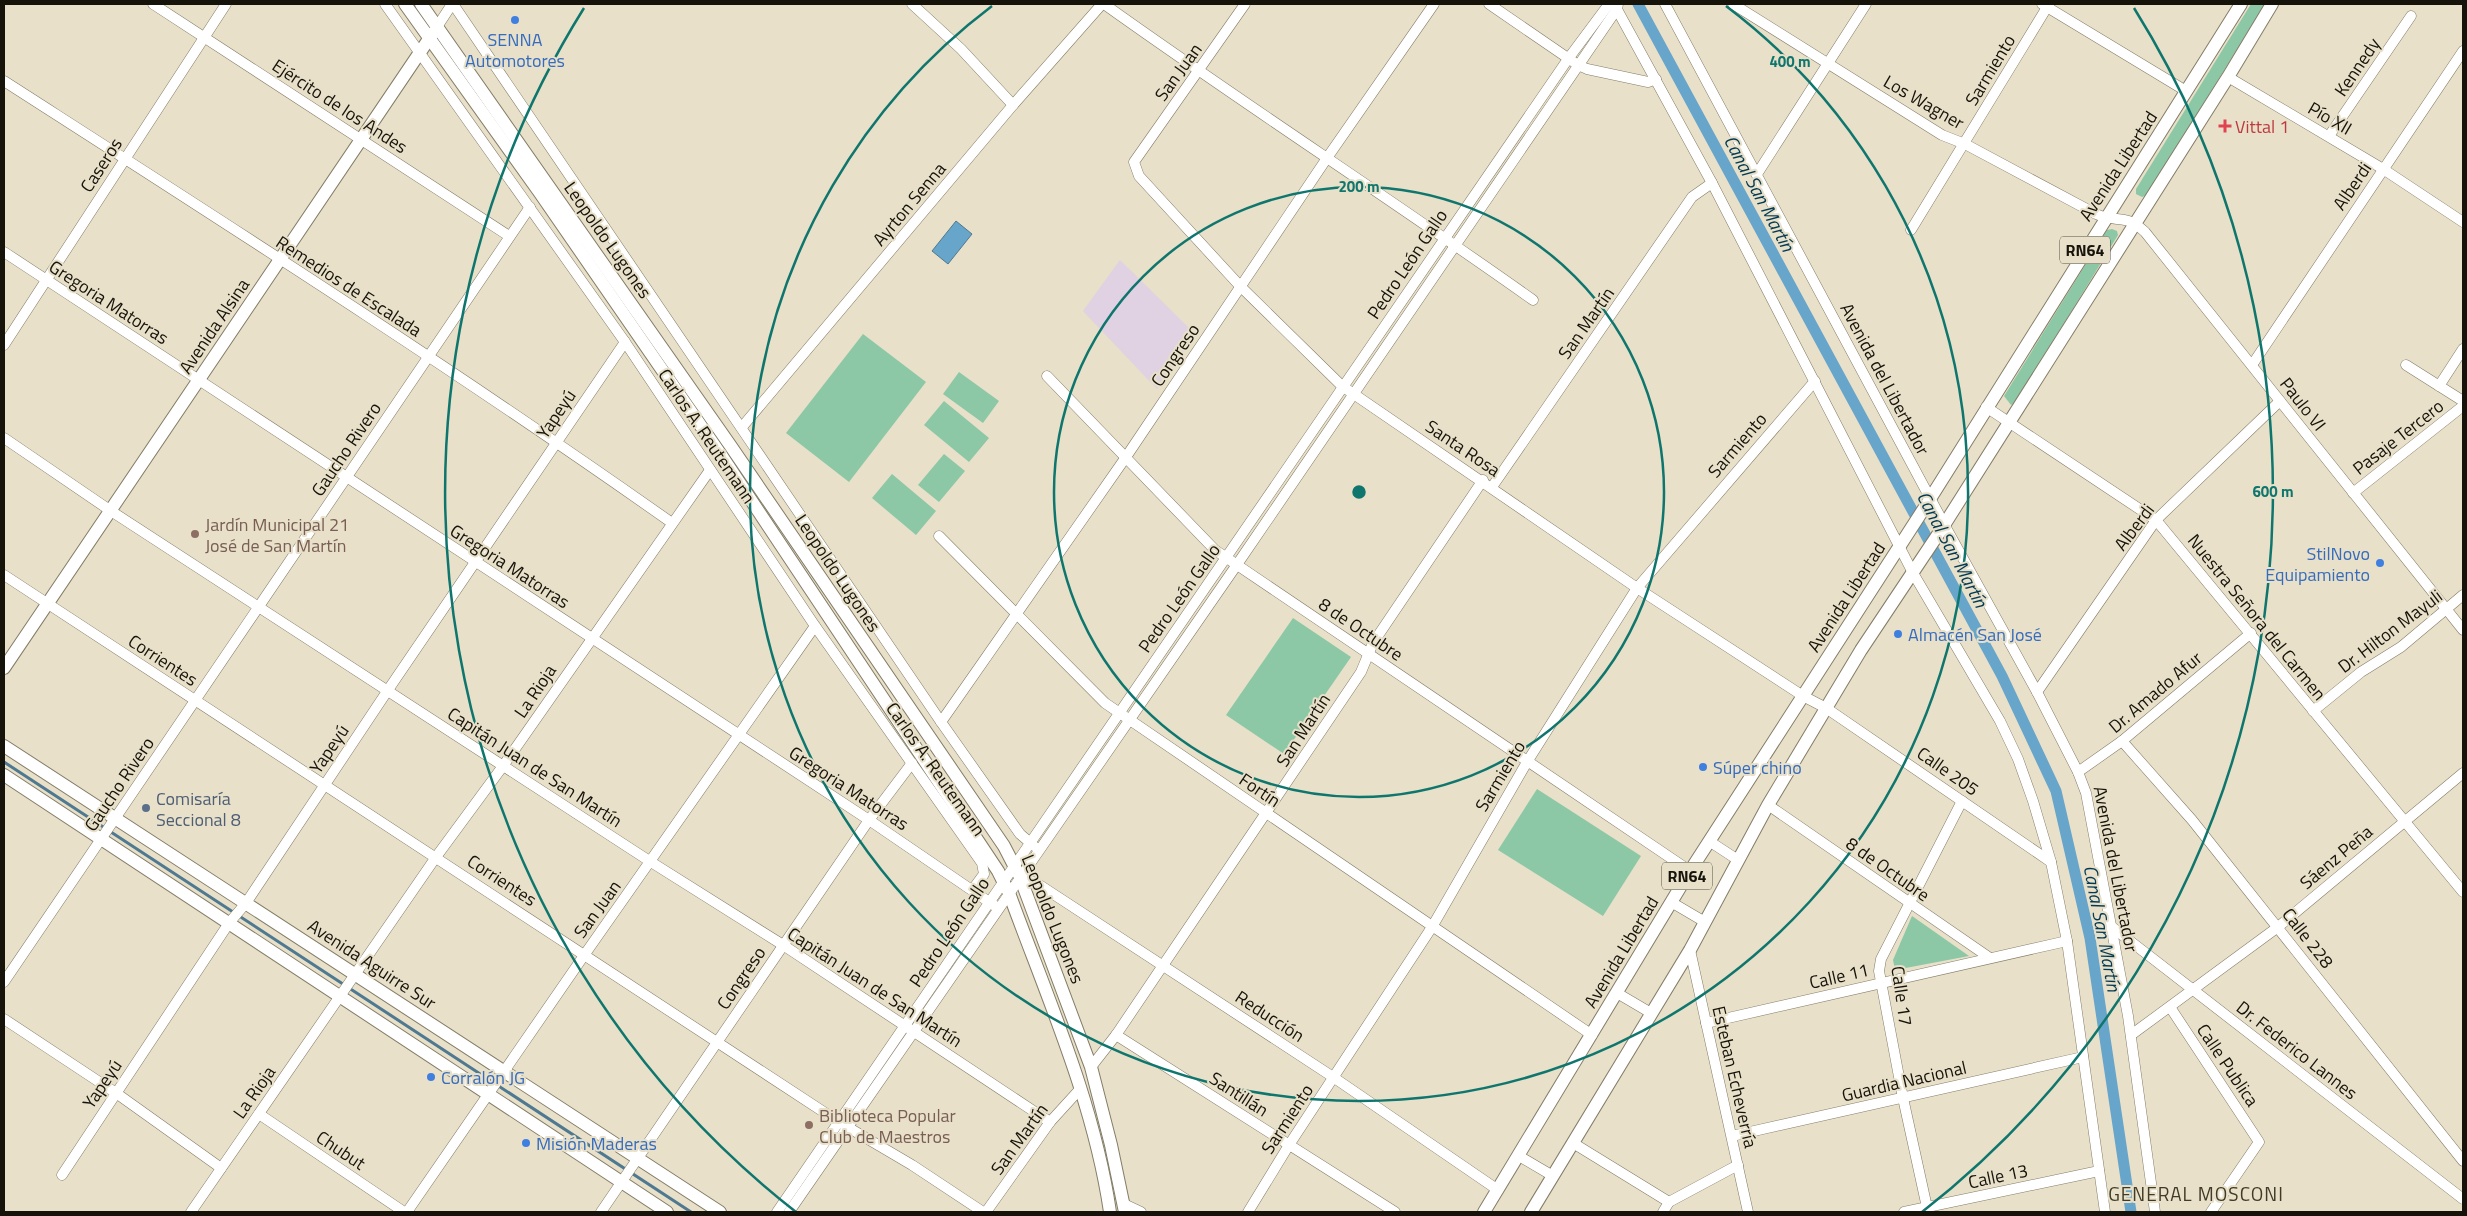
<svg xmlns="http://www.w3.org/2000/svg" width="2467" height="1216" viewBox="0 0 2467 1216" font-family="'Titillium Web',sans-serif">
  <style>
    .education { fill: #e0d1e3 }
    .green { fill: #8cc8a5 }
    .water { fill: #67a5ca; stroke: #4f7991 }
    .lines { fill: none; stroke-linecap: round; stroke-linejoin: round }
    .stream { stroke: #4f7991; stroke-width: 3 }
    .canal { stroke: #67a5ca; stroke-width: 11 }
    .minor-casing { stroke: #837c67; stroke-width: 11 }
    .major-casing { stroke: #837c67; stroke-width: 14 }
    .minor { stroke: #fff; stroke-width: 10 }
    .major { stroke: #fff; stroke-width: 12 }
    .ring { fill: none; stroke: #0f766e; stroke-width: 2.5 }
    .shop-dot { fill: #3f7fe0; stroke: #e8e0c9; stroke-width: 2 }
    .health-dot { fill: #e0444e; stroke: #e8e0c9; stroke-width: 2 }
    .education-dot { fill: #8d6e63; stroke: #e8e0c9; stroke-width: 2 }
    .service-dot { fill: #5c6f8a; stroke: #e8e0c9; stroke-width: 2 }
    .labels { text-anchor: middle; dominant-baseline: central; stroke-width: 4; stroke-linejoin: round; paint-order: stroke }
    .shield { fill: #e8e0c9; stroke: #555044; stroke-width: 1 }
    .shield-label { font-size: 16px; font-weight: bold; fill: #16130b }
    .shop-label { font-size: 18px; fill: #366cbe; stroke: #e8e0c9; text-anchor: start }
    .street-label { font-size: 18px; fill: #16130b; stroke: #e8e0c9 }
    .health-label { font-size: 18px; fill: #be3a42; stroke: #e8e0c9; text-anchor: start }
    .education-label { font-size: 18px; fill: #785e54; stroke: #e8e0c9; text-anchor: start }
    .service-label { font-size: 18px; fill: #4e5e75; stroke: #e8e0c9; text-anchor: start }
    .water-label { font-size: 19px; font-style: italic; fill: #023953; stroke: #e8e0c9 }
    .neighbourhood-label { font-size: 19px; letter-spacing: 1px; fill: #403a26; stroke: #e8e0c9 }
    .centre { fill: #0f766e; stroke: #e8e0c9; stroke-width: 2.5 }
    .ring-label { font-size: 15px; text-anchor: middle; font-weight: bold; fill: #0f766e; stroke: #e8e0c9; stroke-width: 4; stroke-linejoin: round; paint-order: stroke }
  </style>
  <rect width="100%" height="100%" fill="#e8e0c9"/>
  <path class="education" d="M1120 260 1196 335 1157 389 1083 311Z"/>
  <g class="green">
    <path d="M2251 4H2265L2147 195 2142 197 2136 194V189Z"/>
    <path d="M2112 229 2117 231 2118 235 2017 401 2011 405 2004 396 2107 230Z"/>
    <path d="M863 334 926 382 849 482 786 433Z"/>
    <path d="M959 372 999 401 983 423 943 394Z"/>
    <path d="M944 401 989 438 969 462 924 425Z"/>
    <path d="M944 454 965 471 939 502 918 485Z"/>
    <path d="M892 474 936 511 916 535 872 498Z"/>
    <path d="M1293 618 1351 657 1284 754 1226 715Z"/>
    <path d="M1537 789 1641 856 1603 916 1498 850Z"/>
    <path d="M1912 916 1969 956 1895 970 1893 960Z"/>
  </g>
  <path class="water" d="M956 221 972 234 948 264 932 251Z"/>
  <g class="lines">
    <path class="stream" d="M4 762 691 1212"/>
    <path class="canal" d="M1638 4 2002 676 2056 791 2090 938 2131 1212"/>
    <defs>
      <g id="minor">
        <path d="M153 4 509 236"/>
        <path d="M385 4 625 342 815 626 982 863 984 874 973 889"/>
        <path d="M453 4 941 722 1020 834 1034 846"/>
        <path d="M912 4 961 49 1013 105"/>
        <path d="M1104 4C1245 105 1391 199 1533 300"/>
        <path d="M1245 4 1134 162 1139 176 1240 286 1342 386 1637 588 1803 696 1826 708 2051 862"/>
        <path d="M1489 4 1578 65 1587 69 1648 82 1656 79"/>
        <path d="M1614 4 1712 183 1913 573 2000 721 2018 759 2033 801 2051 862 2067 941 2105 1212"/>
        <path d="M1665 4 1944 524 2037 692 2078 772 2086 793 2128 1016 2155 1212"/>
        <path d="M1733 4 1942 135 1965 144 2096 214C2119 224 2123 212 2145 232L2463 630"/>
        <path d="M2042 4 2186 91"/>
        <path d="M437 27 452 4"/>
        <path d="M2228 77 2383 169 2463 222"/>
        <path d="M4 81C228 225 454 369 672 523"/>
        <path d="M2329 136 2411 16"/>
        <path d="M1757 174 1866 4"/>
        <path d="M1911 230 2049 4"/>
        <path d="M4 252 869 820 995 906"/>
        <path d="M4 345 226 4"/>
        <path d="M2252 365 2463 51"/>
        <path d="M2406 365 2463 401"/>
        <path d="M1047 376 1215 550 1690 871"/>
        <path d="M2439 386 2463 349"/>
        <path d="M1986 407 2156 520 2463 892"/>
        <path d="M742 427 1013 105 1102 4"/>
        <path d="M4 438 111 511 651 862 783 945 1050 1122"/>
        <path d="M1492 487 1692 197 1712 183"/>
        <path d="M2353 493 2463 406"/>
        <path d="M939 536 1105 703 1592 1035"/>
        <path d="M4 575 839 1122 912 1165 983 1212"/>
        <path d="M2037 692 2156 520 2280 401"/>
        <path d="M2313 711 2361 672 2401 647 2463 595"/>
        <path d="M941 722 1126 457 1327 158 1434 4"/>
        <path d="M2122 741 2192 820 2463 1161"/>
        <path d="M2078 772 2122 741 2251 633"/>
        <path d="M1768 805 1990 958"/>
        <path d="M1709 841 1738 860"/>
        <path d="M1020 877 1038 884 1333 1077 1498 1190"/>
        <path d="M1671 902 1705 922"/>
        <path d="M2112 927 2463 1199"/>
        <path d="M1690 950 1748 1212"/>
        <path d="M4 982 530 207"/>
        <path d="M1617 993 1651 1013"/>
        <path d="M2170 1007 2259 1142 2211 1212"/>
        <path d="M4 1019 116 1093 221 1168"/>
        <path d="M1706 1023 2067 941"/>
        <path d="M1116 1035 1395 1212"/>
        <path d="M2131 1035 2278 927 2463 773"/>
        <path d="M1091 1067 1116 1035 1361 672 1373 643 1483 480"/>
        <path d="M259 1114 404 1212"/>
        <path d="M1732 1136 2083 1057"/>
        <path d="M1573 1143 1669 1202"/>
        <path d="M1519 1156 1553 1176"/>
        <path d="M62 1175 229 923 246 903 388 690 625 342"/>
        <path d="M1124 1204 1141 1212"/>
        <path d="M191 1212 436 857 503 766 710 470"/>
        <path d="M407 1212 585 954 815 626"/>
        <path d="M601 1212 869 820 912 763"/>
        <path d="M777 1212 1568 59 1609 4"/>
        <path d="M789 1212 1236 566 1617 9 1618 4"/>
        <path d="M986 1212 1050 1122 1081 1088"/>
        <path d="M1248 1212 1289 1145 1432 927 1527 762 1637 588 1815 381"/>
        <path d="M1663 1212 1669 1202 1738 1165"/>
        <path d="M1904 1212 2099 1171"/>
        <path d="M1928 1212 1903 1098 1879 971 1881 959 1962 801"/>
      </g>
      <g id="major">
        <path d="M405 4 540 193 721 455 998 871 1009 893C1047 997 1094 1102 1110 1212"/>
        <path d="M421 4 730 445 1004 846 1020 877 1091 1067 1111 1145 1125 1212"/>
        <path d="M4 668 433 33"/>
        <path d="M4 746 720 1212"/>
        <path d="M4 775 667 1212"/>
        <path d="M1484 1212 1690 871 1923 510 2241 4"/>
        <path d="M1531 1212 1690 950 1768 805 1861 650 1939 533 2228 77 2272 4"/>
      </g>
    </defs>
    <use href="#minor" class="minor-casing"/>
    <use href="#major" class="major-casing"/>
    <use href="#minor" class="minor"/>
    <use href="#major" class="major"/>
  </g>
  <g class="ring">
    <circle cx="1359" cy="492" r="305"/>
    <path d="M1726 6A609 609 0 1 1 992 6"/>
    <path d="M796 1212A914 914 0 0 1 584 8M2134 8A914 914 0 0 1 1922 1212"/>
  </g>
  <g class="shop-dot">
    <circle cx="515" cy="20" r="5"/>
    <circle cx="2380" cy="563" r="5"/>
    <circle cx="1898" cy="634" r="5"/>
    <circle cx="1703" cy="767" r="5"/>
    <circle cx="431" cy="1077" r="5"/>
    <circle cx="526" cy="1143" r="5"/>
  </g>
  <path class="health-dot" d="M2222.5 118.5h5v5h5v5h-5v5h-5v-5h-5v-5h5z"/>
  <g class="education-dot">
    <circle cx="195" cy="534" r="5"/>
    <circle cx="809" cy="1125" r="5"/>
  </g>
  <circle class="service-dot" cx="146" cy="808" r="5"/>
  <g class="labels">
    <g class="shield">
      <rect x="2060" y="236.5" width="50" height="27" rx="4"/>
      <rect x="1662" y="862.5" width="50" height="27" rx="4"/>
    </g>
    <g class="shield-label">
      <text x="2085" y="250">RN64</text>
      <text x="1687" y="876">RN64</text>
    </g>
    <g class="shop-label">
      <text x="515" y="39" text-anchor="middle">SENNA<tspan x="515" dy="21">Automotores</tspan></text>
      <text x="2370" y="553" text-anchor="end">StilNovo<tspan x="2370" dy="21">Equipamiento</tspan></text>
      <text x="1908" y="634">Almacén San José</text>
      <text x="1713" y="767">Súper chino</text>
      <text x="441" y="1077">Corralón JG</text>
      <text x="536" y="1143">Misión Maderas</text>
    </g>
    <g class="street-label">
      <text transform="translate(2357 67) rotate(-56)">Kennedy</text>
      <text transform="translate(1990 70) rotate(-59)">Sarmiento</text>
      <text transform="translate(1178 72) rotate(-54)">San Juan</text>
      <text transform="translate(1924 102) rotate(30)">Los Wagner</text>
      <text transform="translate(340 106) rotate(33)">Ejército de los Andes</text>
      <text transform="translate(2330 118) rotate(30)">Pío XII</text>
      <text transform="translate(101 165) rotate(-57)">Caseros</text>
      <text transform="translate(2118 166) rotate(-57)">Avenida Libertad</text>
      <text transform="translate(2352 186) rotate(-56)">Alberdi</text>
      <text transform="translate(909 204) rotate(-50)">Ayrton Senna</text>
      <text transform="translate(608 240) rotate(55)">Leopoldo Lugones</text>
      <text transform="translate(1407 264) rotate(-56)">Pedro León Gallo</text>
      <text transform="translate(349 286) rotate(33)">Remedios de Escalada</text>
      <text transform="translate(109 302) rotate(33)">Gregoria Matorras</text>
      <text transform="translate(1586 323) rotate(-55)">San Martín</text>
      <text transform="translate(214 326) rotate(-56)">Avenida Alsina</text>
      <text transform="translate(1175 355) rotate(-56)">Congreso</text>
      <text transform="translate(1885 379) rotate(62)">Avenida del Libertador</text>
      <text transform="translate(2303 404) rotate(52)">Paulo VI</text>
      <text transform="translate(556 414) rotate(-56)">Yapeyú</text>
      <text transform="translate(707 436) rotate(56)">Carlos A. Reutemann</text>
      <text transform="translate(2398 437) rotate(-38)">Pasaje Tercero</text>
      <text transform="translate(1737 445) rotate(-49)">Sarmiento</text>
      <text transform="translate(1463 448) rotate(34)">Santa Rosa</text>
      <text transform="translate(346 449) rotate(-56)">Gaucho Rivero</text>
      <text transform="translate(2134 527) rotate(-53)">Alberdi</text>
      <text transform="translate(510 566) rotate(33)">Gregoria Matorras</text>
      <text transform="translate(838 573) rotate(56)">Leopoldo Lugones</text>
      <text transform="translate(1846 597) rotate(-57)">Avenida Libertad</text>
      <text transform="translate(1179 598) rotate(-55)">Pedro León Gallo</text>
      <text transform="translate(2257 617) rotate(51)">Nuestra Señora del Carmen</text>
      <text transform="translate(1361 629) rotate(34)">8 de Octubre</text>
      <text transform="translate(2390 631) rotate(-37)">Dr. Hilton Mayuli</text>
      <text transform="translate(163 660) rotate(33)">Corrientes</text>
      <text transform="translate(535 691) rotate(-56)">La Rioja</text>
      <text transform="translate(2155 692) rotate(-40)">Dr. Amado Afur</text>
      <text transform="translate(1303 730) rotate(-57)">San Martín</text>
      <text transform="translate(329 749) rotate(-56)">Yapeyú</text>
      <text transform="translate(535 767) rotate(33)">Capitán Juan de San Martín</text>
      <text transform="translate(936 769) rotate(55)">Carlos A. Reutemann</text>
      <text transform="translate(1948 771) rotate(35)">Calle 205</text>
      <text transform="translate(1500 776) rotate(-59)">Sarmiento</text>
      <text transform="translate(119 784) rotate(-56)">Gaucho Rivero</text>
      <text transform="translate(849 788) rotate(33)">Gregoria Matorras</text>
      <text transform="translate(1260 790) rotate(34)">Fortín</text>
      <text transform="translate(2336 857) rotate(-40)">Sáenz Peña</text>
      <text transform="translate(1888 869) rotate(35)">8 de Octubre</text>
      <text transform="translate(2116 869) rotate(79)">Avenida del Libertador</text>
      <text transform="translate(502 880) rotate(33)">Corrientes</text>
      <text transform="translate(597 909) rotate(-54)">San Juan</text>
      <text transform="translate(1053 919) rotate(68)">Leopoldo Lugones</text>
      <text transform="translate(949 932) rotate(-56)">Pedro León Gallo</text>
      <text transform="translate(2308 938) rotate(52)">Calle 228</text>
      <text transform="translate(1621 952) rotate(-59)">Avenida Libertad</text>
      <text transform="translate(372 964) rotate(33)">Avenida Aguirre Sur</text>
      <text transform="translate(1839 976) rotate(-13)">Calle 11</text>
      <text transform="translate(741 978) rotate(-56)">Congreso</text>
      <text transform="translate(875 987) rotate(33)">Capitán Juan de San Martín</text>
      <text transform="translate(1902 996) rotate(82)">Calle 17</text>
      <text transform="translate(1270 1016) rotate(33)">Reducción</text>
      <text transform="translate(2297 1050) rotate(38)">Dr. Federico Lannes</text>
      <text transform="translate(2228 1065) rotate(56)">Calle Publica</text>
      <text transform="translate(1735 1077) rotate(77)">Esteban Echeverría</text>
      <text transform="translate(1904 1081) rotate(-13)">Guardia Nacional</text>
      <text transform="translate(102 1084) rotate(-56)">Yapeyú</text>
      <text transform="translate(254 1092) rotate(-55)">La Rioja</text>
      <text transform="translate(1239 1094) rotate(33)">Santillán</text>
      <text transform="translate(1287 1119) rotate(-57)">Sarmiento</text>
      <text transform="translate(1019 1139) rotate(-54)">San Martín</text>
      <text transform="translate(341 1150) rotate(34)">Chubut</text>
      <text transform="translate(1998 1176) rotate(-12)">Calle 13</text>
    </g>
    <g class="health-label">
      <text x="2235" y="126">Vittal 1</text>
    </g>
    <g class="education-label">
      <text x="205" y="524">Jardín Municipal 21<tspan x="205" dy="21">José de San Martín</tspan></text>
      <text x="819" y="1115">Biblioteca Popular<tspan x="819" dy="21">Club de Maestros</tspan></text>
    </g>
    <g class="service-label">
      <text x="156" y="798">Comisaría<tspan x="156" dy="21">Seccional 8</tspan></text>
    </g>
    <g class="water-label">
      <text transform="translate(1760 193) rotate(62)">Canal San Martín</text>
      <text transform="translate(1953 549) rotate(62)">Canal San Martín</text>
      <text transform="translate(2103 928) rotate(79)">Canal San Martín</text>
    </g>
    <g class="neighbourhood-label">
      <text x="2196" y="1193">GENERAL MOSCONI</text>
    </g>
  </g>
  <circle cx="1359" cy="492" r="8" class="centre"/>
  <g class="ring-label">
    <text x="1790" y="67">400 m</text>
    <text x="1359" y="192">200 m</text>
    <text x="2273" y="497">600 m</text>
  </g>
  <rect width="2467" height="1216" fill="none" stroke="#16130b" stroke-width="10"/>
</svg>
